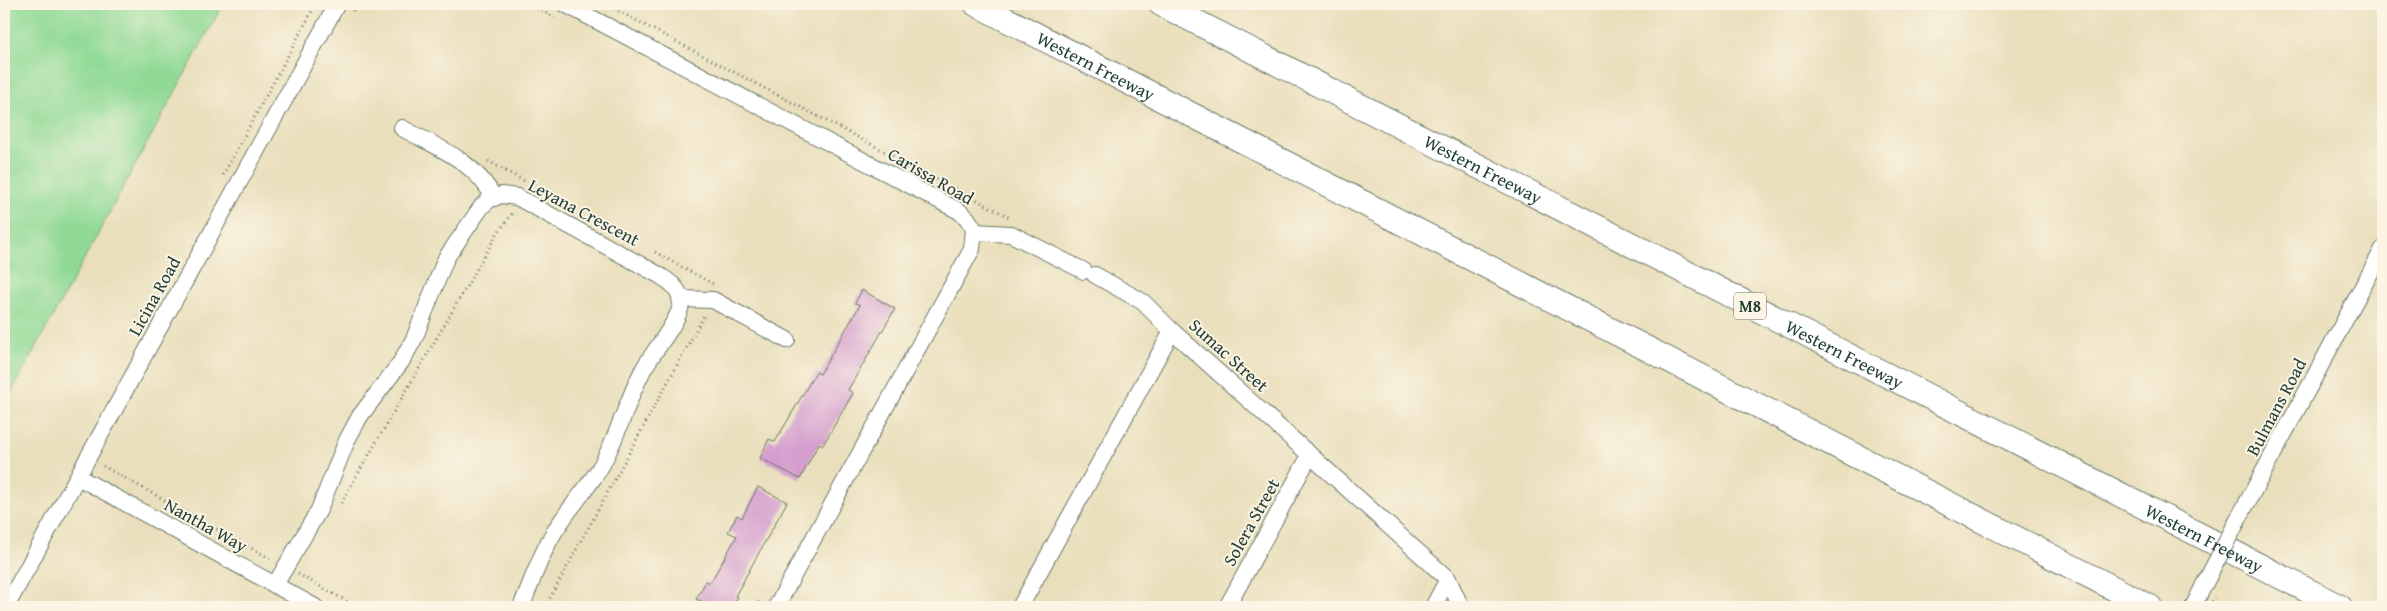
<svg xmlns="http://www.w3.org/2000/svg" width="2387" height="611" viewBox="0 0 2387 611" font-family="'Gentium Book Plus',serif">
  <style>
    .green { fill: #91da96; stroke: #588c65 }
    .building { fill: #d49fce }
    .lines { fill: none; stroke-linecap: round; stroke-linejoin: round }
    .minor-casing { stroke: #667664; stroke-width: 18 }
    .highway-casing { stroke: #667664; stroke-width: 26 }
    .path { stroke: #667664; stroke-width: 3; stroke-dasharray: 1 4; stroke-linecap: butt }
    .minor { stroke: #fff; stroke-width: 16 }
    .highway { stroke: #fff; stroke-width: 24 }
    .minor-bridge-casing { stroke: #667664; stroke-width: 18; stroke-linecap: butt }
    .path-bridge { stroke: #667664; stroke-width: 3; stroke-dasharray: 1 4; stroke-linecap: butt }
    .minor-bridge { stroke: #fff; stroke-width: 16 }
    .labels { text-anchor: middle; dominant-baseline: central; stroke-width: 4; stroke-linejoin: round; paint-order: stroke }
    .shield { fill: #fcf5e5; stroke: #617469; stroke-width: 1 }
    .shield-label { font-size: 16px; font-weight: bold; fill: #1f3d34 }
    .street-label { font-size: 18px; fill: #1f3d34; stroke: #fcf5e5 }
  </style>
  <rect width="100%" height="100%" fill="#fcf5e5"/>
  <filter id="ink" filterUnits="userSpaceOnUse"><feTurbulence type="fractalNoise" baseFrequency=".02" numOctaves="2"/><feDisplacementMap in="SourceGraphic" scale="10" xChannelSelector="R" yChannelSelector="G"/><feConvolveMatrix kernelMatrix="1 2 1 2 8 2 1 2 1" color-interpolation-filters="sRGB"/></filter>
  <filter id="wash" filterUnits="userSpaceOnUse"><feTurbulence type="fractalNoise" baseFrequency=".0096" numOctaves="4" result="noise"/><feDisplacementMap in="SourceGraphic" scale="20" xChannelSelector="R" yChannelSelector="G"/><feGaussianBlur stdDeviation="1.12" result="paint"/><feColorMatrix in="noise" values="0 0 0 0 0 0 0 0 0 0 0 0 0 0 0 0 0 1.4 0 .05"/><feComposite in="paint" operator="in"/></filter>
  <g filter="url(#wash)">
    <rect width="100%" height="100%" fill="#e9dfbc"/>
    <path class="green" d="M4 4H223L4 406Z"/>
    <g id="blocks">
      <g class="building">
        <path d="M862 290 895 309 848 390 853 393 823 445 819 443 800 479 760 458 769 439 775 442 816 372 820 374 860 305 855 303Z"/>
        <path d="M758 487 787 502 735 596 738 597 732 607H713L696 599 706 581 710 583 737 536 728 532 737 515 742 518Z"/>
      </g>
    </g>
  </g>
  <g filter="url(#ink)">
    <use href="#blocks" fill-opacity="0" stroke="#667664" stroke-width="1"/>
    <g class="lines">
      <defs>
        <g id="minor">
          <path d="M565 4 959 211 967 218 974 229 972 249 776 607"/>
          <path d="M402 128C438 148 474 160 494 198"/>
          <path d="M974 232 1011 234 1084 271"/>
          <path d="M1095 275 1143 302 1172 331"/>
          <path d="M680 299 713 300 787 340"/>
          <path d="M78 477 315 607"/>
          <path d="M2242 512 2383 249"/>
          <path d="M275 585 319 510 347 440 360 416 401 362 414 339 446 258 482 206 490 199 501 195 517 197 659 275C670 282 681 289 681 303 681 320 650 355 642 372 626 403 618 436 601 466 587 490 567 510 553 534 539 558 532 582 521 607"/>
          <path d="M6 607 337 4"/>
          <path d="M1020 607 1172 331 1448 579 1461 607"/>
          <path d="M1227 607 1310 455"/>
          <path d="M1433 607 1448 579"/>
          <path d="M2193 607 2204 585"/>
        </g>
        <g id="highway">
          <path id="s1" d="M976 4 2150 607"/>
          <path id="s2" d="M1161 4 2340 607"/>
        </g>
      </defs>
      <use href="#minor" class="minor-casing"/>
      <use href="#highway" class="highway-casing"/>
      <g class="path">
        <path d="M528 4 555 18"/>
        <path d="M605 4 1009 217"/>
        <path d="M353 11 357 4"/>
        <path d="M488 161 526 182"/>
        <path d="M223 175 316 4"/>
        <path d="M655 252 713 284"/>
        <path d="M103 466 273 560"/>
        <path d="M341 503 497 234 513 212"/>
        <path d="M298 574 357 607"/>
        <path d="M545 607 705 314"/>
        <path d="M756 607 760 599"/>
      </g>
      <use href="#minor" class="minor"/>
      <use href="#highway" class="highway"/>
      <defs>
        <path id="minor-bridge" d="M2204 585 2242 512"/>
      </defs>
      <use href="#minor-bridge" class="minor-bridge-casing"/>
      <path class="path-bridge" d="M2210 607 2215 598"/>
      <use href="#minor-bridge" class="minor-bridge"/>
    </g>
  </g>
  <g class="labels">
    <rect class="shield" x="1734" y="292.5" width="32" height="27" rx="4"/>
    <g class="shield-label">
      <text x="1750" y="306">M8</text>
    </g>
    <g class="street-label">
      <text stroke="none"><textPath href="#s1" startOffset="135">Western Freeway</textPath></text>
      <text stroke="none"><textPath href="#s2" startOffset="362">Western Freeway</textPath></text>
      <text transform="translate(931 176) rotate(30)">Carissa Road</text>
      <text transform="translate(584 212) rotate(28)">Leyana Crescent</text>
      <text transform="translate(154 296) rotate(-61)">Licina Road</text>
      <text stroke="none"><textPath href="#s2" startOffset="768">Western Freeway</textPath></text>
      <text transform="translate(1229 355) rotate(42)">Sumac Street</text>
      <text transform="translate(2276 407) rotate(-62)">Bulmans Road</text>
      <text transform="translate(1251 522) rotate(-61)">Solera Street</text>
      <text transform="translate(206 525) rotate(29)">Nantha Way</text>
      <text stroke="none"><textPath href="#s2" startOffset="1172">Western Freeway</textPath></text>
    </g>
  </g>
  <rect width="2387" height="611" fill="none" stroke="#fcf5e5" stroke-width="20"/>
</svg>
